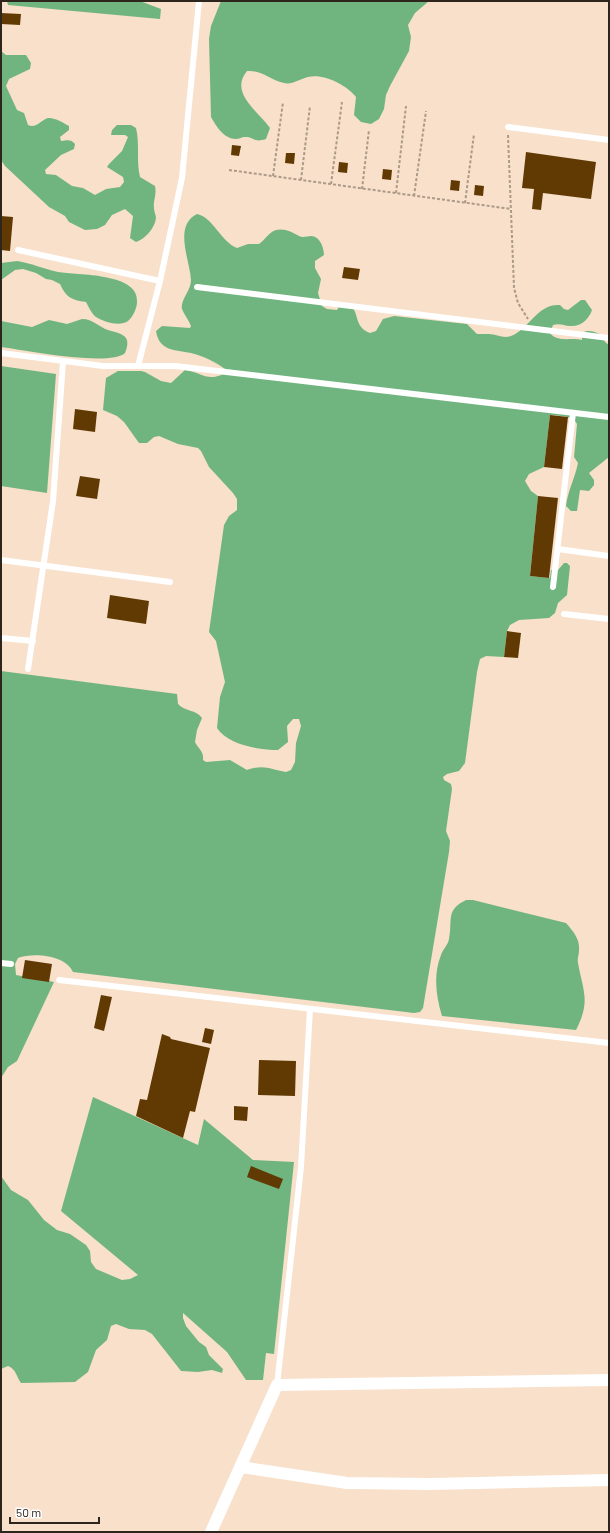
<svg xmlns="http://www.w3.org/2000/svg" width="610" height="1533" viewBox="0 0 610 1533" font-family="Barlow,sans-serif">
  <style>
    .forest { fill: #70b580 }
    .building { fill: #613903 }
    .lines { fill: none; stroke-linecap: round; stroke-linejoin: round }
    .path { stroke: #ac9a89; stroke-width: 2; stroke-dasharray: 3 2; stroke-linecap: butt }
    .service { stroke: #fff; stroke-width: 6 }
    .minor { stroke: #fff; stroke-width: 12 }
  </style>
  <rect width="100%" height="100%" fill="#f8e0ca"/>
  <g class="forest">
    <path d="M7 1H140L161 9 160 19 8 5Z"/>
    <path d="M221 1H429L415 13 408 25 411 37 409 51 390 86 386 95 384 109 379 119 371 124 361 122 354 115 356 97C347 85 323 73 308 77 300 79 292 85 284 83 269 80 263 70 247 71 229 93 258 111 270 128L266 139C253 143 255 137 245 137 242 137 239 139 236 139 224 139 216 126 211 117L209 39 211 26Z"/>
    <path d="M1 51 6 55H26L31 63 30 69 9 79 6 86 17 110 24 113 28 125C36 129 41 120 48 118 54 117 64 123 69 126V130L60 137 61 141C68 140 71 139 75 144L74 149 61 155 45 170 46 174 56 175 72 186 83 188 95 195 106 189 120 187 124 182 123 177 107 167 109 164 122 151 128 137 125 135H111L112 130 117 125H131L136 128C140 144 136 161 140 177L155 186C157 195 153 200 154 208 154 212 156 215 156 218 155 228 145 239 136 242L130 238 133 216 125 209 112 215 105 225 97 229 85 230 69 222 65 216 49 207 5 166 1 160Z"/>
    <path d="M197 214C214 218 220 241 237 248L248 244H259C265 240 269 232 276 230 285 228 292 232 299 236 303 238 307 236 311 236 320 236 324 248 324 255L315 261V268L321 279 318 293 322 306 327 309 337 310 341 303H349C361 315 353 326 370 333L376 331 383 319 394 316 467 324 477 334C481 334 485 334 489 334 497 334 503 339 511 336 529 329 538 303 560 305L564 309 568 310 581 300H585L592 310C589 319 581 327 570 326 564 326 560 323 553 325L550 333C557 343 572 337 582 340V333C588 329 595 332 602 335L605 342 609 345V457L589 473 594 480V485L589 491 580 490 577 511H571L566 506C568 490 575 478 578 463L574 457 577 424C573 415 559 416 550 415L544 467 529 474 525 481 531 491 538 496 530 576 550 578 551 570H558L564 563H567L570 566 567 595 558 603 555 613 549 618 519 620 510 625 507 631 504 657 486 656 480 659 477 672 465 763 459 771 447 774 443 777 444 780 451 784 452 789 446 831 450 841 449 852 423 1008 420 1012 414 1013 73 972C66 955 33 952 18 958L15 964 16 975 54 982 17 1061 8 1067 1 1078V671L177 694 178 704C185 712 196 709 202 718L197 730 195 742C199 750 204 751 203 760L206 762 230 760 247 770C264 764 270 769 286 772L291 770 295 762 296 743 301 726 299 719H293L287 726 288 742 278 750C259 750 228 745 217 728L220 697 225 682 216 641 209 632 224 525 229 516 237 510V499L233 493 209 467 201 451 198 448 178 444 159 436 154 437 147 443H139L124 422 117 416 103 410 106 378 118 371H141L145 372 161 381 171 383 185 370C200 372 208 382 223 374L225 369C216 362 203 356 191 353 175 350 159 351 156 331L162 326 190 328 191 326C189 320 184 315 182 309 180 300 191 291 191 280 190 260 173 226 197 214Z"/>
    <path d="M17 261C31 263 44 269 58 272 77 275 140 273 137 302 137 308 133 317 128 321 120 327 104 322 96 317 91 313 89 307 86 302 71 300 66 297 60 284L52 280 46 279 36 273 23 269 15 270 1 280V263Z"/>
    <path d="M82 319C93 319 99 327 108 330 120 334 133 334 125 353 110 367 23 350 1 347V321L32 327 49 320 67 324Z"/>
    <path d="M1 366 56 374 47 493 1 486Z"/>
    <path d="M466 900H473L566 923C573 931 580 939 579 950 579 955 577 959 578 963 583 991 591 1001 576 1030L442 1016C436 996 433 975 441 955 443 949 448 945 449 939 453 920 445 910 466 900Z"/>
    <path d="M93 1097 198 1145 204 1119 253 1160 294 1162 274 1354 266 1353 263 1380H246L227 1352 183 1313V1318L186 1326 199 1342 206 1347 209 1355 223 1369 222 1373 212 1370 198 1372 181 1371 152 1334 145 1330 129 1329 116 1324 111 1326 107 1340 96 1350 88 1372 75 1382 21 1383C16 1376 16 1369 8 1366L1 1369V1176L11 1190 28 1200 44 1220 57 1230 70 1234 86 1245 90 1251 91 1262 96 1269 122 1280 130 1279 138 1275 61 1211Z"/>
  </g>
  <g class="building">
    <path d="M1 13 21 14 20 25 1 24Z"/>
    <path d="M232 145 241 146 239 156 231 155Z"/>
    <path d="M526 152 596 162 591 199 543 193 541 210 532 209 534 189 522 188Z"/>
    <path d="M286 153H295L294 164 285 163Z"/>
    <path d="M339 162 348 163 347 173 338 172Z"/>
    <path d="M383 169 392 170 391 180 382 179Z"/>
    <path d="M451 180 460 181 459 191 450 190Z"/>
    <path d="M475 185 484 186 483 196 474 195Z"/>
    <path d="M1 216 13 217 10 251 1 250Z"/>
    <path d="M344 267 360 269 358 280 342 278Z"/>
    <path d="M75 409 97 412 95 432 73 429Z"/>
    <path d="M550 415 568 417 562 469 544 467Z"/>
    <path d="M80 476 100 479 97 499 76 496Z"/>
    <path d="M538 496 558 498 549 578 530 576Z"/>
    <path d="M110 595 149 601 146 624 107 618Z"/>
    <path d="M507 631 521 633 518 658 504 657Z"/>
    <path d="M25 960 52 964 49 982 22 978Z"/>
    <path d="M101 995 112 997 104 1031 94 1028Z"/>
    <path d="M205 1028 214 1030 211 1044 202 1042Z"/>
    <path d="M162 1034 170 1037 171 1039 210 1048 195 1112 190 1111 183 1138 136 1116 140 1099 147 1100Z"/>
    <path d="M259 1060 296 1061 295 1096 258 1095Z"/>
    <path d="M234 1106 248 1107 247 1121 234 1120Z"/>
    <path d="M251 1166 283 1179 279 1189 247 1177Z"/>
  </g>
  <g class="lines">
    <g class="path">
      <path d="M508 135 514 288 518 303 528 319"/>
      <path d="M229 170 511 209"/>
      <path d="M273 176 283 102"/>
      <path d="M301 180 310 106"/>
      <path d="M331 184 342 102"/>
      <path d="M362 189 369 130"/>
      <path d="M396 193 406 106"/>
      <path d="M414 196 426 111"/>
      <path d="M465 203 474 134"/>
    </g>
    <g class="service">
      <path d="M508 127 609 140"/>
      <path d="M18 250 160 281"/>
      <path d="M197 287 609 338"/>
      <path d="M1 353 103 366H175L609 417"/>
      <path d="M138 366 160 281 182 178 199 1"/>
      <path d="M558 549 609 556"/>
      <path d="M1 560 170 582"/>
      <path d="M553 587 573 413"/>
      <path d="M564 614 609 619"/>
      <path d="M1 638 33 641"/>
      <path d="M28 669 53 501 63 362"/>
      <path d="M1 963 11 964"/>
      <path d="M59 980 609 1043"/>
      <path d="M277 1385 301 1167 310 1009"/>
    </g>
    <g class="minor">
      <path d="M241 1467 347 1483 430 1484 609 1480"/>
      <path d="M211 1532 277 1385 609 1380"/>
    </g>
  </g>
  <rect width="610" height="1533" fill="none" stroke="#2e251d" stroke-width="4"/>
  <path d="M10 1517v6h89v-6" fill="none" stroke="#2e251d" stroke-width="2"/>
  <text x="16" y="1517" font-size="12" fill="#2e251d" stroke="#ffffff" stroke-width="3" paint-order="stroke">50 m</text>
</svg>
